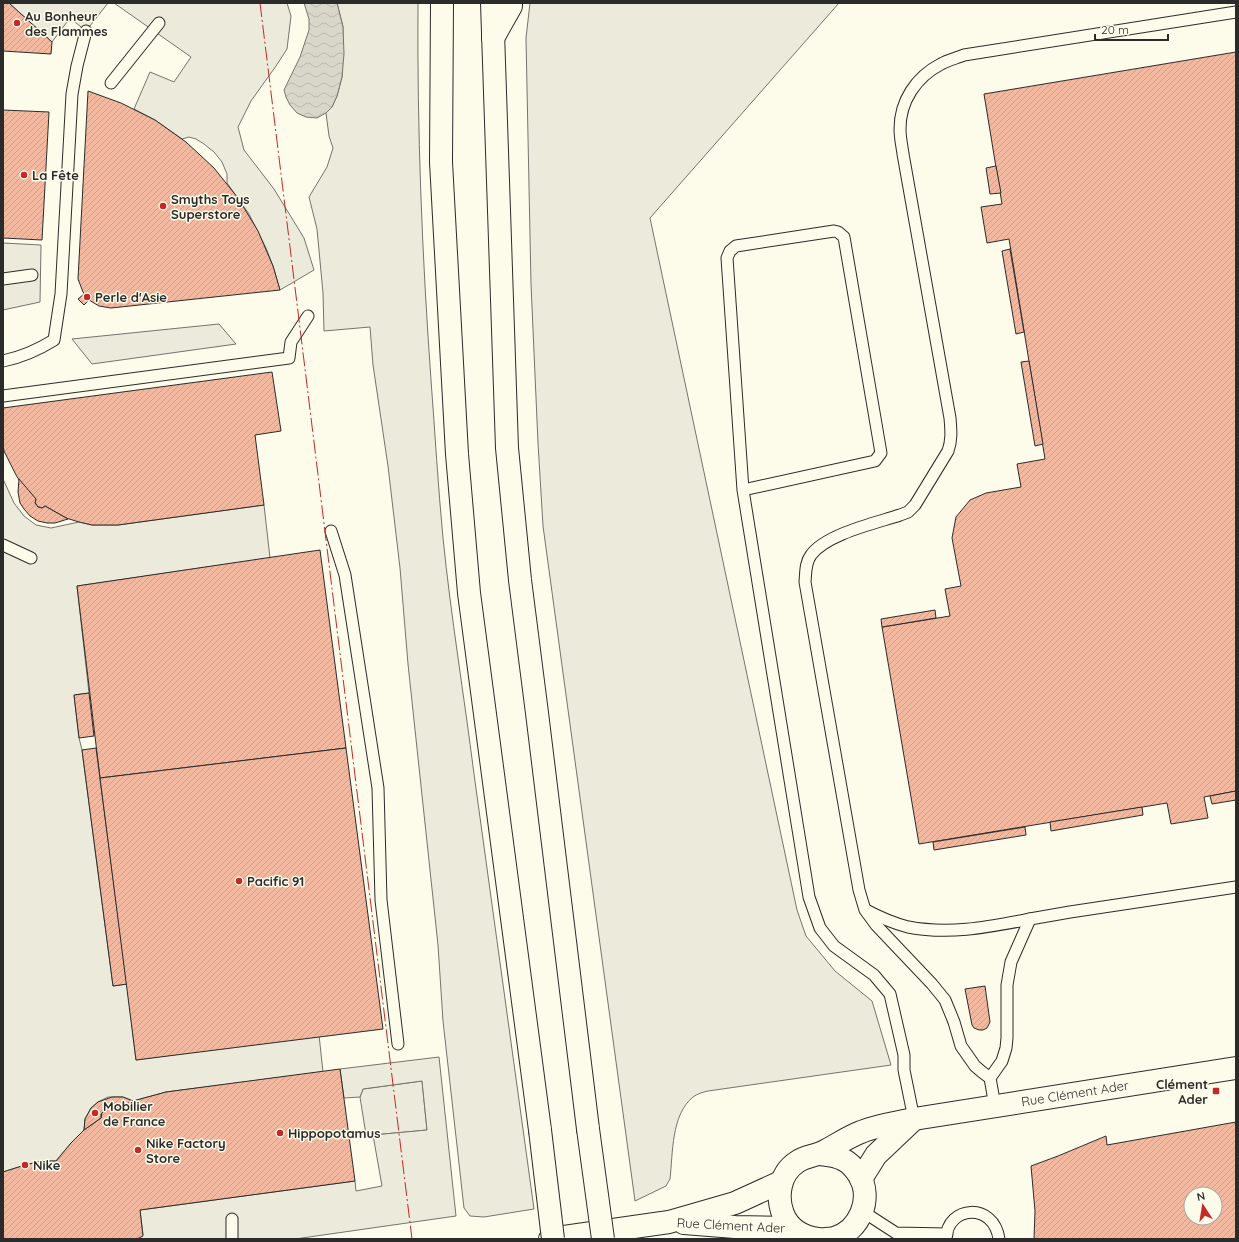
<svg xmlns="http://www.w3.org/2000/svg" width="1239" height="1242" viewBox="0 0 1239 1242" font-family="Quicksand,sans-serif">
  <style>
    .grass { fill: #ecebdb; stroke: #74746e }
    .parking { fill: #eceadb; stroke: #74746e }
    .water { fill: url(#water-waves); stroke: #74746e }
    .building { fill: url(#building-hatch); stroke: #2b2b2b; fill-rule: evenodd }
    .lines { fill: none; stroke-linecap: round; stroke-linejoin: round }
    .service-casing { stroke: #2b2b2b; stroke-width: 13 }
    .minor-casing { stroke: #2b2b2b; stroke-width: 24 }
    .primary-casing { stroke: #2b2b2b; stroke-width: 24 }
    .trunk-casing { stroke: #2b2b2b; stroke-width: 24 }
    .service { stroke: #fdfbea; stroke-width: 11 }
    .minor { stroke: #fdfbea; stroke-width: 22 }
    .primary { stroke: #fdfbea; stroke-width: 22 }
    .trunk { stroke: #fdfbea; stroke-width: 22 }
    .primary-bridge-casing { stroke: #2b2b2b; stroke-width: 24; stroke-linecap: butt }
    .primary-bridge { stroke: #fdfbea; stroke-width: 22 }
    .power { stroke: #c62828; stroke-width: 1; stroke-dasharray: 14 3 2 3; stroke-linecap: butt }
    .poi-dot { fill: #c62828; stroke: #fdfbea; stroke-width: 1.5 }
    .labels { text-anchor: middle; dominant-baseline: central; stroke-width: 3; stroke-linejoin: round; paint-order: stroke }
    .poi-label { font-size: 13px; font-weight: bold; fill: #2b2b2b; stroke: #fdfbea; text-anchor: start }
    .street-label { font-size: 13px; fill: #2b2b2b; stroke: #fdfbea }
  </style>
  <defs>
    <pattern id="water-waves" width="16" height="10" patternUnits="userSpaceOnUse"><rect width="16" height="10" fill="#d8d7c9"/><path d="M0 5q4-4 8 0t8 0" fill="none" stroke="#bab9ad"/></pattern>
    <pattern id="building-hatch" width="6" height="6" patternUnits="userSpaceOnUse"><rect width="6" height="6" fill="#f2b8a0"/><path d="M-1 1l2-2M0 6l6-6M5 7l2-2" fill="none" stroke="#d09e8a"/></pattern>
  </defs>
  <rect width="100%" height="100%" fill="#fdfbea"/>
  <g class="grass">
    <path d="M337 3H418C417 129 422 255 431 380 435 433 438 486 443 538 451 617 464 695 474 774 494 919 514 1064 534 1209L484 1217 470 1216 464 1208 443 1021 438 945 408 664 400 568 388 466 373 365 370 327 324 331 323 293 317 229 309 197 327 167 333 148 329 136 326 113 332 107 337 96 342 77 343 27Z"/>
    <path d="M530 3H839L650 218 797 910 806 936 835 971 872 1001 891 1065 708 1091C703 1092 697 1094 693 1097 671 1115 673 1153 670 1179L666 1186 635 1201 543 526 538 443 531 284 526 38Z"/>
    <path d="M422 1081 427 1130 373 1135H366L360 1097 363 1089Z"/>
  </g>
  <g class="parking">
    <path d="M9 3H108L86 31 70 18 52 42Z"/>
    <path d="M114 3H287L291 16 287 49 276 66 251 101 238 127 244 150 274 189 304 238 314 270 280 290 273 266 266 248 249 214 227 183V174L222 162 214 152 204 144 196 139 189 137 182 139 155 120 134 109 150 72 174 82 191 57Z"/>
    <path d="M3 243 41 245 40 302 3 310Z"/>
    <path d="M219 324 236 344 92 364 72 339Z"/>
    <path d="M3 479 14 503 24 516 36 525 51 528 79 522 92 525H118L264 505 270 558 77 586 89 693 74 695 79 738 82 750 113 986 127 984 136 1060 319 1035 323 1072 166 1092 133 1101 123 1097H108L98 1102 91 1108 85 1119 84 1130 71 1143 56 1161H42L25 1165 3 1172Z"/>
    <path d="M439 1057 456 1216 295 1239H137L143 1235 140 1210 355 1181 356 1191 382 1186 373 1135 427 1130 422 1081 363 1089 360 1097 344 1098 340 1069Z"/>
  </g>
  <path class="water" d="M304 3H337L343 27 344 54 342 77 337 96 332 107 326 113 317 118 306 117 297 113 290 105 286 97 284 90 300 57 309 30V19Z"/>
  <g class="building">
    <path d="M3 3H9L52 42 51 54 3 51Z"/>
    <path d="M1236 52V791L1204 797 1208 818 1171 824 1167 803 919 844 882 627 950 616 945 589 961 586 952 538 956 517 970 500 986 493 1021 487 1017 464 1045 459 1009 239 987 243 981 207 1002 204 984 94Z"/>
    <path d="M88 91 121 103 155 120 186 142 214 168 238 198 258 231 273 266 280 290 111 308 99 306 89 300 83 292 78 279Z"/>
    <path d="M3 110 49 112 42 240 3 238Z"/>
    <path d="M996 166 1001 193 990 194 986 168Z"/>
    <path d="M1010 249 1024 332 1016 334 1002 251Z"/>
    <path d="M84 294 89 300 84 305 78 299Z"/>
    <path d="M1029 361 1043 444 1035 446 1021 362Z"/>
    <path d="M272 372 281 431 255 435 264 505 118 525H92L79 522 66 518 45 506 42 508 38 507 35 503 36 499 23 486 16 475 4 451 3 445V408Z"/>
    <path d="M19 479 36 499 35 503 38 507 42 508 45 506 68 519 55 523H47L38 521 30 516 24 509 20 503 18 492Z"/>
    <path d="M320 550 346 748 100 778 77 586Z"/>
    <path d="M935 610 936 618 882 627 881 619Z"/>
    <path d="M89 693 94 736 79 738 74 695Z"/>
    <path d="M96 748 127 984 113 986 82 750Z"/>
    <path d="M346 748 383 1029 136 1060 100 778Z"/>
    <path d="M1236 791V800L1212 804 1210 796Z"/>
    <path d="M1142 807 1143 815 1051 831 1050 822Z"/>
    <path d="M1025 827 1026 835 934 850 933 842Z"/>
    <path d="M985 986 990 1022 987 1028 983 1030H979L974 1028 972 1025 965 989Z"/>
    <path d="M340 1069 355 1181 140 1210 143 1236 137 1239H3V1172L25 1165 42 1161H56L71 1143 84 1130 101 1118 102 1112 106 1110 109 1109 113 1110 133 1101 166 1092Z"/>
    <path d="M112 1097H123L133 1101 113 1110 109 1109 105 1110 101 1114V1118L84 1130 85 1119 91 1108 98 1102Z"/>
    <path d="M1236 1122V1239H1034L1035 1211 1031 1166 1058 1156 1106 1136 1107 1145ZM1191 1194H1215V1218H1191Z"/>
  </g>
  <g class="lines">
    <defs>
      <g id="service">
        <path d="M1236 12 964 55C957 58 948 60 941 64 916 77 900 101 900 129 900 138 902 146 903 154L950 418C951 430 952 440 948 451L915 505 908 512 900 515C876 523 826 534 811 555 805 563 806 572 805 582L859 890 865 910 876 925 932 984 945 1000 954 1022 961 1046 975 1066 982 1072 990 1078 1002 1061 1006 1048 1007 1038V985L1011 962 1030 919 1070 912 1236 887"/>
        <path d="M111 83 159 23"/>
        <path d="M3 279 32 275"/>
        <path d="M3 361C22 357 38 350 54 340L61 294 72 94 77 66 86 31"/>
        <path d="M3 396 289 358 291 342 308 316"/>
        <path d="M743 490 875 461 881 453 844 237 838 232 834 231 736 246 730 251 727 258 743 490 809 897 820 928 834 946 874 975 890 994 904 1055V1070L914 1119"/>
        <path d="M331 531 345 575 378 788 381 900 398 1044"/>
        <path d="M3 545 31 558"/>
        <path d="M866 910C879 917 893 923 908 927 950 935 988 927 1030 919"/>
        <path d="M990 1078 995 1106"/>
        <path d="M862 1211 896 1233 947 1234"/>
        <path d="M232 1219V1239"/>
        <path d="M946 1239C947 1205 994 1202 999 1239"/>
      </g>
      <g id="minor">
        <path d="M820 1154C828 1155 836 1155 844 1160 850 1163 855 1169 859 1175 873 1198 860 1231 834 1238 831 1239 828 1239 825 1239"/>
        <path d="M861 1179 876 1155 914 1119"/>
        <path d="M684 1223 735 1227 792 1228"/>
        <path d="M550 1239 669 1222 735 1203 781 1182"/>
        <path d="M818 1239C803 1237 789 1229 783 1214 776 1196 780 1173 797 1162 805 1156 815 1156 823 1152 835 1146 848 1137 861 1132 878 1125 896 1123 914 1119L1236 1068"/>
      </g>
      <g id="primary">
        <path d="M442 3 441 162 457 454 469 593 540 1130"/>
        <path d="M492 3 507 448 520 580 537 713 588 1129"/>
      </g>
      <path id="trunk" d="M493 38 511 6V3"/>
    </defs>
    <use href="#service" class="service-casing"/>
    <use href="#minor" class="minor-casing"/>
    <use href="#primary" class="primary-casing"/>
    <use href="#trunk" class="trunk-casing"/>
    <use href="#service" class="service"/>
    <use href="#minor" class="minor"/>
    <use href="#primary" class="primary"/>
    <use href="#trunk" class="trunk"/>
    <defs>
      <g id="primary-bridge">
        <path d="M588 1129 603 1239"/>
        <path d="M540 1130 553 1239"/>
      </g>
    </defs>
    <use href="#primary-bridge" class="primary-bridge-casing"/>
    <use href="#primary-bridge" class="primary-bridge"/>
    <path class="power" d="M260 3 412 1239"/>
  </g>
  <g class="poi-dot">
    <circle cx="17" cy="23" r="4"/>
    <circle cx="24" cy="175" r="4"/>
    <circle cx="163" cy="206" r="4"/>
    <circle cx="87" cy="297" r="4"/>
    <circle cx="239" cy="881" r="4"/>
    <rect x="1212" y="1087" width="8" height="8" rx="2"/>
    <circle cx="95" cy="1113" r="4"/>
    <circle cx="280" cy="1133" r="4"/>
    <circle cx="138" cy="1150" r="4"/>
    <circle cx="25" cy="1165" r="4"/>
  </g>
  <g class="labels">
    <g class="poi-label">
      <text x="25" y="16">Au Bonheur<tspan x="25" dy="15">des Flammes</tspan></text>
      <text x="32" y="175">La Fête</text>
      <text x="171" y="199">Smyths Toys<tspan x="171" dy="15">Superstore</tspan></text>
      <text x="95" y="297">Perle d'Asie</text>
      <text x="247" y="881">Pacific 91</text>
      <text x="1208" y="1084" text-anchor="end">Clément<tspan x="1208" dy="15">Ader</tspan></text>
      <text x="103" y="1106">Mobilier<tspan x="103" dy="15">de France</tspan></text>
      <text x="288" y="1133">Hippopotamus</text>
      <text x="146" y="1143">Nike Factory<tspan x="146" dy="15">Store</tspan></text>
      <text x="33" y="1165">Nike</text>
    </g>
    <g class="street-label">
      <text transform="translate(1075 1093) rotate(-9)">Rue Clément Ader</text>
      <text transform="translate(731 1225) rotate(3)">Rue Clément Ader</text>
    </g>
  </g>
  <rect width="1239" height="1242" fill="none" stroke="#2b2b2b" stroke-width="8"/>
  <g transform="translate(1203 1206) rotate(348)"><circle r="19" fill="#fdfbea" stroke="#a9a89e"/>
  <path d="M0-3L7 15L0 10L-7 15Z" fill="#c62828"/>
  <text y="-6" font-size="11" font-weight="bold" text-anchor="middle" fill="#2b2b2b">N</text>
  </g>
  <path d="M1095 34v6h73v-6" fill="none" stroke="#2b2b2b" stroke-width="2"/>
  <text x="1101" y="34" font-size="12" fill="#2b2b2b" stroke="#fdfbea" stroke-width="3" paint-order="stroke">20 m</text>
</svg>
